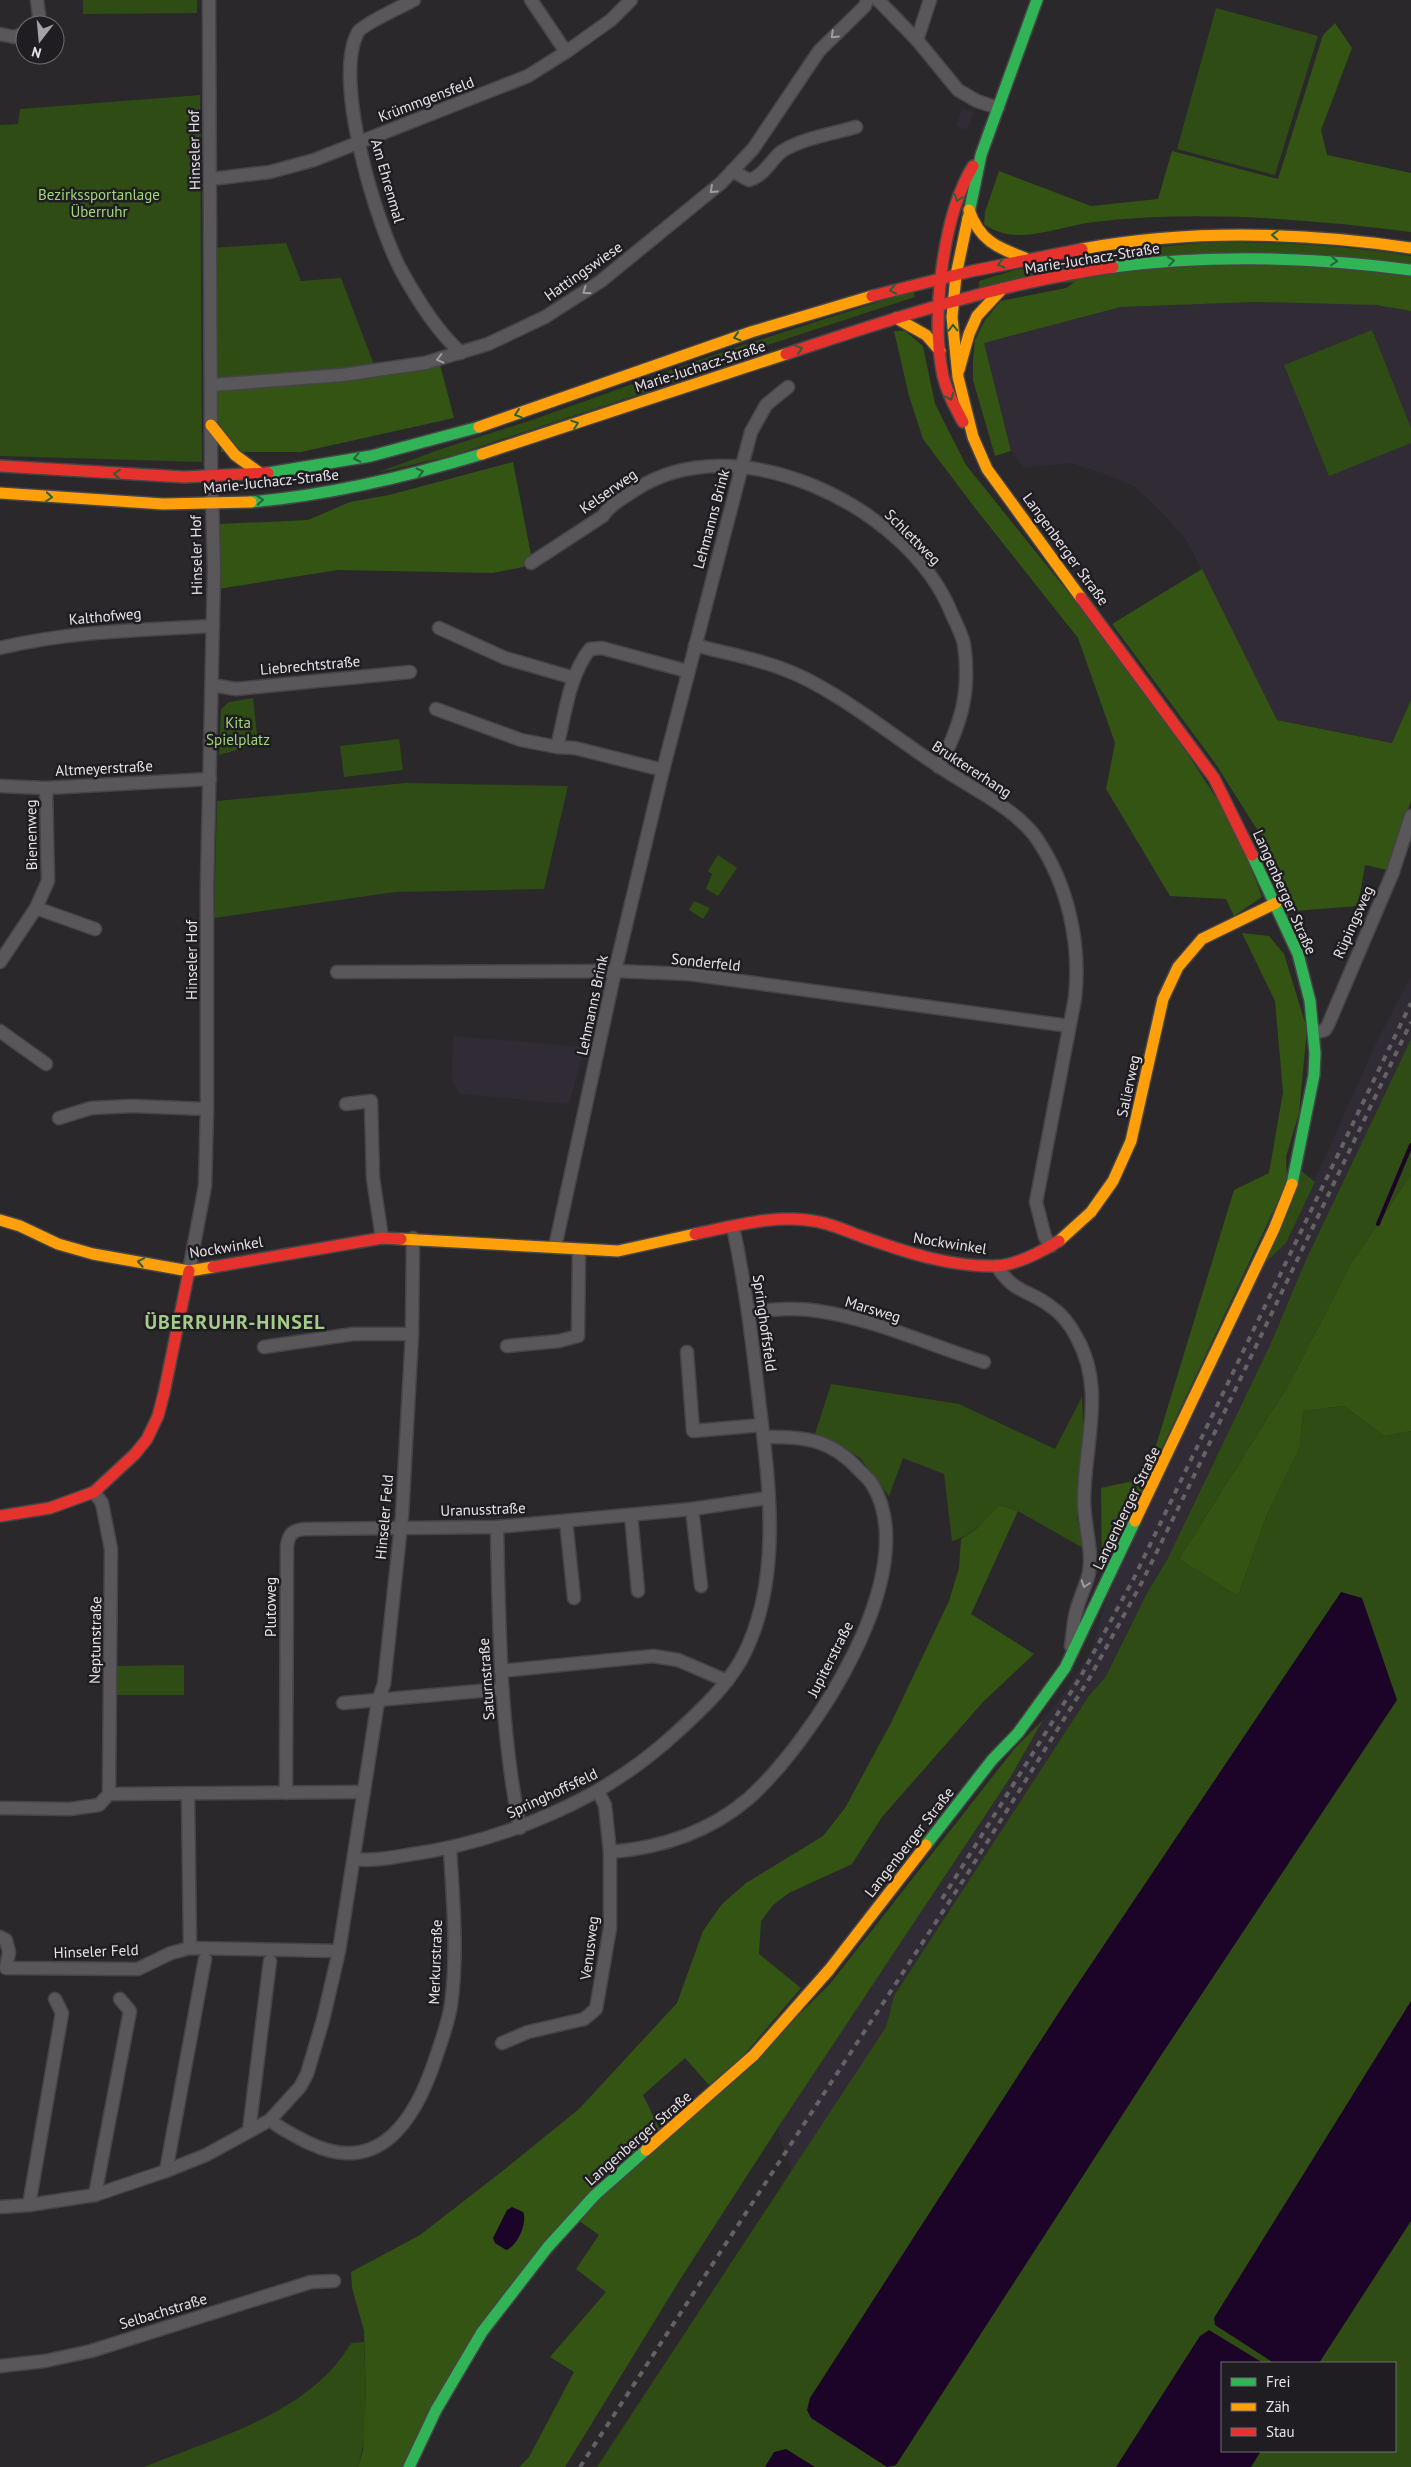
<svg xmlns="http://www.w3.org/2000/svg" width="1411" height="2467" viewBox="0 0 1411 2467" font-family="'PT Sans',sans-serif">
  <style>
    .built { fill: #312b35 }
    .green { fill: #2f4c15; fill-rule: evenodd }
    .forest { fill: #335412 }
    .water { fill: #1b0427 }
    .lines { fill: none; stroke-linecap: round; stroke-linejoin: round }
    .stream { stroke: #1b0427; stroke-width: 4 }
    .street-casing { stroke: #454446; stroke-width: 15 }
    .fast-casing { stroke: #454446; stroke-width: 14 }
    .slow-casing { stroke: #454446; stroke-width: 14 }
    .jam-casing { stroke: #454446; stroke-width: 14 }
    .street { stroke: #59575a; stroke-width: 12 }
    .fast { stroke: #30b455; stroke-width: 11 }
    .slow { stroke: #ff9f0a; stroke-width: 11 }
    .jam { stroke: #e5322d; stroke-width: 11 }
    .rail { stroke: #646364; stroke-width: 4; stroke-dasharray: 6 6; stroke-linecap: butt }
    .oneway { stroke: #9f9da0 }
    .oneway2 { stroke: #276139 }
    .labels { text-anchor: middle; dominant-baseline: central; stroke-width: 5; stroke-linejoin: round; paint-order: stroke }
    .street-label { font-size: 15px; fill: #e5e3e7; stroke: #201d22 }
    .park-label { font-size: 15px; fill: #9fd875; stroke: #201d22 }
    .district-label { font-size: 20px; font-weight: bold; letter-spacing: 1px; fill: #a4cc89; stroke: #201d22 }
  </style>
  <rect width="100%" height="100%" fill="#2a282b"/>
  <g class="built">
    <path d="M962 108 974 112 967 130 956 126Z"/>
    <path d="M1255 302 1376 305 1411 311V700L1392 743 1277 720 1187 541 1163 514 1134 486 1102 473 1071 463 1023 468 1011 451 983 343 1121 307Z"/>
    <path d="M1411 976V1039L1305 1262 1271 1343 1168 1558 1147 1593 1106 1676 1088 1697 894 1996 886 2027 792 2172 777 2129 1010 1778 1043 1720 1069 1687 1092 1649 1112 1579 1259 1269 1286 1243 1379 1037Z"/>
    <path d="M453 1036 585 1047 569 1104 460 1094 452 1081Z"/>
  </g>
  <g class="green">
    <path d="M83 0H197V13L83 14Z"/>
    <path d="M1216 8 1318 36 1275 175 1177 149Z"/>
    <path d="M200 95 202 462 0 456V125L18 124 20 109Z"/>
    <path d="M1211 242C1278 242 1344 245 1411 256V263L979 288V281L1015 270 1168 246Z"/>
    <path d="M286 243 301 281 341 278 376 370 216 384 212 248Z"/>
    <path d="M913 291 915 297 737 355 655 389 454 455 376 473 441 449 529 421 731 349Z"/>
    <path d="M1372 330 1411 428V443L1329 476 1284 365Z"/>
    <path d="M253 698 258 744 219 755 221 709 229 702Z"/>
    <path d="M399 739 403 770 344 777 340 746Z"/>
    <path d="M406 783 568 786 544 889 395 892 214 918 217 801Z"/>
    <path d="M718 855 737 868 718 896 706 889 712 874 708 871Z"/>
    <path d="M694 901 710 908 703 919 689 910Z"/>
    <path d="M1411 1039V1175L1351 1263 1289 1384 1179 1559 1238 1596 1266 1517 1300 1446 1303 1411 1344 1406 1384 1436 1411 1431V2467H597L886 2027 894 1996 1088 1697 1106 1676 1147 1593 1168 1558 1271 1343 1305 1262ZM1222 2363H1395V2451H1222Z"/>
    <path d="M1299 1169 1315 1182 1286 1243 1259 1269Z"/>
    <path d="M831 1384 959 1404 1055 1449 1082 1397 1084 1448 1077 1517 1083 1548 1018 1511 1001 1505C986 1519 972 1536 952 1541L944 1474 903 1458 889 1496 860 1458 839 1444 815 1434Z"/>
    <path d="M184 1665V1695H115V1666Z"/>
    <path d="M364 2342C365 2383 370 2427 358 2467H144C215 2438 310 2414 351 2343Z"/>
  </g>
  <g class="forest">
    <path d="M1335 23 1352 48 1321 130 1327 155 1411 173V232C1307 219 1199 210 1094 222 1058 226 1016 248 984 224L985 212 999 171 1091 206 1158 199 1172 151 1278 179 1323 35Z"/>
    <path d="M1218 261 1411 273V311L1376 305 1255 302 1121 307 984 343 1011 451 995 456 973 380V359L975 340 985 320 1001 301 1066 288 1088 273Z"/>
    <path d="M894 331H905L923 346 935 404 966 465 1089 618 1163 716 1237 830 1262 897 1234 916 1226 899 1170 896 1106 789 1115 743 1078 638 975 508 923 439 909 396Z"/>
    <path d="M439 361 454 418 301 452H221L215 386Z"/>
    <path d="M513 462 533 565 493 573 338 570 218 589V524L308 520 350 502 389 495Z"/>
    <path d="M1202 569 1277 720 1392 743 1411 700V801L1387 870 1365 865 1358 906 1294 911 1263 839 1215 763 1112 624Z"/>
    <path d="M1242 933 1269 936 1284 954 1307 1029 1299 1113 1286 1157 1287 1182 1102 1575 1101 1488 1133 1481 1154 1452 1234 1190 1269 1173 1283 1092 1275 1001Z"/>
    <path d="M1411 1175V1431L1384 1436 1344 1406 1303 1411 1300 1446 1266 1517 1238 1596 1179 1559 1289 1384 1351 1263Z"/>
    <path d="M1000 1505 1018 1511 971 1614 1034 1654 983 1702 882 1817 852 1864 789 1893 773 1905 761 1921 759 1954 801 1988 743 2056 709 2085 685 2058 643 2095 662 2134 526 2272 408 2467H358L363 2450 366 2397 364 2331 352 2288 351 2272 420 2235 500 2173 579 2109 677 2003 703 1931 722 1904 746 1883 823 1836 845 1808 891 1723 949 1601 959 1568 961 1539 976 1529Z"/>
    <path d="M1043 1720 1010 1778 777 2129 681 2278 565 2467H519L529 2457 574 2372 550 2357 606 2292 576 2269 599 2235 575 2218 756 2057 829 1985 1015 1748Z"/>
  </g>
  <g class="water">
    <path d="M1341 1592 1362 1598 1397 1700 1154 2066 896 2465 887 2467 811 2418 807 2410 810 2398 1063 2006Z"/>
    <path d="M1411 2001V2221L1319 2363H1274L1215 2325 1214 2318Z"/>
    <path d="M512 2207 523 2212C528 2222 517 2247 506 2250L495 2243 493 2238 507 2210Z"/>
    <path d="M1209 2330 1263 2363H1222V2451H1261L1251 2467H1116L1200 2336Z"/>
    <path d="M786 2449 815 2467H765L774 2452Z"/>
  </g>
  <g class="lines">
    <path class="stream" d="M1378 1224 1411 1145"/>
    <defs>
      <g id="street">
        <path d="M37 0 39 15 37 25"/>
        <path d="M414 0C404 5 362 25 358 32 332 80 377 227 403 274 419 302 437 331 461 353"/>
        <path d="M531 0 566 52"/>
        <path d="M878 0 917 40 958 90 977 101 998 108"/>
        <path d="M0 34 14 37 25 33"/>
        <path d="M917 40 930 0"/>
        <path d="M732 171 749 180C764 176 770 161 781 152 799 139 835 133 856 127"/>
        <path d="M211 179 270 172 314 160 528 76 566 52 611 20 631 0"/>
        <path d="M212 385 342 375 425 363 488 344 545 317 601 281 721 183 753 149 819 51 865 6 867 0"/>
        <path d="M531 563 603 516C610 504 624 498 635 490 737 423 908 507 951 612 955 622 962 634 964 644 971 692 961 725 939 767"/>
        <path d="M439 628 505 658 574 678"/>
        <path d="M695 645C724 653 755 658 783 669 833 687 891 735 937 765 967 786 1016 808 1037 839 1068 885 1081 943 1075 998L1036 1202 1045 1237 1051 1246"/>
        <path d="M0 648C70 631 141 630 213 626"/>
        <path d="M212 685 236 689 410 672"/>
        <path d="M436 709 521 740 557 747 575 748 663 770"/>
        <path d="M557 747C565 715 569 675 590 649L602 648 687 671"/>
        <path d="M0 786 46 788 210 779"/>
        <path d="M36 908 95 929"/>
        <path d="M0 962 36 908 48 881 46 788"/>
        <path d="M337 972 615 971 689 974 1069 1026"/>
        <path d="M0 1031 46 1064"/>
        <path d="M1314 1033 1325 1030 1328 1025 1393 872 1411 816"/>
        <path d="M346 1104 371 1101 373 1178 382 1238"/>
        <path d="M59 1118 91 1108 132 1106 207 1109"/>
        <path d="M555 1247 615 971 663 770 742 466 751 432 766 405 788 387"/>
        <path d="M997 1266C1014 1294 1028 1289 1050 1306 1061 1313 1071 1326 1077 1338 1106 1390 1084 1445 1084 1501 1084 1525 1093 1549 1089 1573 1086 1586 1079 1599 1076 1612 1073 1623 1073 1635 1071 1646"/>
        <path d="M189 1271 205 1186 207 1109V886L214 570 211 464 209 0"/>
        <path d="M749 1312C771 1310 795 1307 818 1311 874 1319 929 1345 984 1362"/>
        <path d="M507 1346 559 1341 578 1336 579 1250"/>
        <path d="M264 1347 353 1334H412"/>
        <path d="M687 1352 693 1431 762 1425"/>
        <path d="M692 1509 701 1586"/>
        <path d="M631 1515 638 1591"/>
        <path d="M566 1521 574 1598"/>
        <path d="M497 1527C499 1628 500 1729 520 1828"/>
        <path d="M501 1671 653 1656 678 1660 727 1681"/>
        <path d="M343 1703 502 1689"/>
        <path d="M286 1793 287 1546C289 1533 293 1530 306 1529L497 1527 692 1509 767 1498"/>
        <path d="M109 1794 364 1792"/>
        <path d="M188 1794 190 1948"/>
        <path d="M0 1808 70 1809 99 1805 109 1794 111 1549 102 1503 94 1492"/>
        <path d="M610 1852C660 1848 708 1833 748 1799 812 1742 926 1571 872 1484 869 1479 863 1474 859 1470 831 1439 804 1436 764 1437"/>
        <path d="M354 1859C372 1861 389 1858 407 1855 458 1848 506 1834 553 1813 599 1793 639 1767 676 1733 700 1711 725 1688 741 1660 782 1585 770 1489 760 1409 753 1348 746 1287 733 1227"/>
        <path d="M0 1937 6 1940 9 1952 6 1968 138 1969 171 1953 190 1948 339 1951"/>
        <path d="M502 2043 528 2032 584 2019 596 2009 610 1928V1852L605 1805 598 1792"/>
        <path d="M270 2120C282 2130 295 2136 309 2143 379 2177 415 2120 435 2060 441 2042 448 2024 451 2005 458 1954 453 1900 450 1849"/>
        <path d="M249 2131 270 1961"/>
        <path d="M166 2171 205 1959"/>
        <path d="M95 2195 130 2011 120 1999"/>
        <path d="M29 2205 62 2013 55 1999"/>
        <path d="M0 2207 29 2205 95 2195 166 2171 206 2155 270 2120 300 2087 307 2074 323 2020 339 1951 378 1701 384 1684 402 1516 412 1334 413 1238"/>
        <path d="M0 2366 45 2361 91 2351 311 2282 334 2281"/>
      </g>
      <g id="fast">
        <path d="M968 218 981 155 1037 0"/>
        <path d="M1113 267C1213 254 1312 257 1411 270"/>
        <path d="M268 473 371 456 479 427"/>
        <path d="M251 502C330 495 406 477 482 454"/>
        <path d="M1252 855 1298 954 1310 1001 1315 1053 1314 1075 1292 1184"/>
        <path d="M926 1845 992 1760 1018 1733 1065 1668 1135 1521"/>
        <path d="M409 2467 436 2410 482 2332 547 2248 595 2195 646 2150"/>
      </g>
      <g id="slow">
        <path d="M969 210C980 241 996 247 1025 258"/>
        <path d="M968 218 956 275 952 317 958 377 973 437 987 469 1081 598"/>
        <path d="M1082 249C1191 229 1301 232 1411 248"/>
        <path d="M896 318 926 335 940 351"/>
        <path d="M959 370 969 334 977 316 1002 289"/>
        <path d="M211 425 235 455 261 474"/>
        <path d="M479 427 751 332 872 296"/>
        <path d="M482 454 786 354"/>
        <path d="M0 493 163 504 251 502"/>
        <path d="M0 1220 20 1226 58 1244 93 1254 189 1271 213 1267"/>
        <path d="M401 1239 618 1251 695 1234"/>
        <path d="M1059 1241 1091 1212 1113 1181 1131 1141 1163 999 1178 967 1202 939 1276 903"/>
        <path d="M1135 1521 1274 1229 1292 1184"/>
        <path d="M646 2150 754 2055 829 1970 926 1845"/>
      </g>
      <g id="jam">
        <path d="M872 296 972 271 1082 249"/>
        <path d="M786 354C893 318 1001 283 1113 267"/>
        <path d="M963 422C955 407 947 393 943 376 931 319 942 217 973 166"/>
        <path d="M0 466 184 477 268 473"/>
        <path d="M1081 598 1214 778 1252 855"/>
        <path d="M695 1234C735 1226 778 1213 819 1222 835 1225 851 1233 866 1238 908 1253 951 1267 996 1266 1017 1265 1041 1252 1059 1241"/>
        <path d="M213 1267 382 1238 401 1239"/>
        <path d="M0 1516 50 1508 94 1492 135 1454 147 1439 158 1416 164 1393 189 1271"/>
      </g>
    </defs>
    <use href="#street" class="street-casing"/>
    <use href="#fast" class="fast-casing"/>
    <use href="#slow" class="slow-casing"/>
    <use href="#jam" class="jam-casing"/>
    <use href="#street" class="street"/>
    <use href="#fast" class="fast"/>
    <use href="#slow" class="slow"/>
    <use href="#jam" class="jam"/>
    <g class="rail">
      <path d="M942 1899 1081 1676 1134 1578 1411 1003"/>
      <path d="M580 2467 966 1876 1089 1679 1142 1582 1192 1480 1411 1022"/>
    </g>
  </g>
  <defs><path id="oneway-chevron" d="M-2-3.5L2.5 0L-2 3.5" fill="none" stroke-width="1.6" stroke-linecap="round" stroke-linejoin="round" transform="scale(1.25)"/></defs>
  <g class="oneway">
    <use href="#oneway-chevron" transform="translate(834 35) rotate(136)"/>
    <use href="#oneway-chevron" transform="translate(713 190) rotate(138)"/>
    <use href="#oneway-chevron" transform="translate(586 291) rotate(145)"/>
    <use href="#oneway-chevron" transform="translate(440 359) rotate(166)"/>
    <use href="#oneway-chevron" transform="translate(1085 1584) rotate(108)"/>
  </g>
  <g class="oneway2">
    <use href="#oneway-chevron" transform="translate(958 198) rotate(108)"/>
    <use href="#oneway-chevron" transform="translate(1275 235) rotate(-178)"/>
    <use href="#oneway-chevron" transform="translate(1171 261) rotate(-7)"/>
    <use href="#oneway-chevron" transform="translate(1334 261) rotate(5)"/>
    <use href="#oneway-chevron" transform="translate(1001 264) rotate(167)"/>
    <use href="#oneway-chevron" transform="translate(893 290) rotate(168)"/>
    <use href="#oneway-chevron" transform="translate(953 328) rotate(-91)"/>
    <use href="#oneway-chevron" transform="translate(737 337) rotate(163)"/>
    <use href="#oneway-chevron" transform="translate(799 349) rotate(-18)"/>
    <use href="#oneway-chevron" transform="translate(950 397) rotate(68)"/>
    <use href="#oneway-chevron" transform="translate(518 414) rotate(161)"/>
    <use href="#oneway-chevron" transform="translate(575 424) rotate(-19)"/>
    <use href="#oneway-chevron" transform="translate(357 458) rotate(168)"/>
    <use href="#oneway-chevron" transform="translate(420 472) rotate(-16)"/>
    <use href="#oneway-chevron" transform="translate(117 474) rotate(-176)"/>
    <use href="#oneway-chevron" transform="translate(49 497) rotate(5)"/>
    <use href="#oneway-chevron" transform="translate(260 500) rotate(-5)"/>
    <use href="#oneway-chevron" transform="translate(141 1262) rotate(-170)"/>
  </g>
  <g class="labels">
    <g class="street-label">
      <text transform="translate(426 99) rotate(-21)">Krümmgensfeld</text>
      <text transform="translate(194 150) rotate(-91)">Hinseler Hof</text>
      <text transform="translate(388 181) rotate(74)">Am Ehrenmal</text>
      <text transform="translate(1092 258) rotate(-9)">Marie-Juchacz-Straße</text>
      <text transform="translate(583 271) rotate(-35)">Hattingswiese</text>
      <text transform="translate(700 366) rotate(-18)">Marie-Juchacz-Straße</text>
      <text transform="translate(271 481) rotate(-6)">Marie-Juchacz-Straße</text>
      <text transform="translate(608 491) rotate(-35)">Kelserweg</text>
      <text transform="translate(711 519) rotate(-75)">Lehmanns Brink</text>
      <text transform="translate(913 537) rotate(45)">Schlettweg</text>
      <text transform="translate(1066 549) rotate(54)">Langenberger Straße</text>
      <text transform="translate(196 555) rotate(-91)">Hinseler Hof</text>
      <text transform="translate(105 616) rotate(-5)">Kalthofweg</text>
      <text transform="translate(310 665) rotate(-5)">Liebrechtstraße</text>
      <text transform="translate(104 768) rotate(-3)">Altmeyerstraße</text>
      <text transform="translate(972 769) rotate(33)">Bruktererhang</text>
      <text transform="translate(31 835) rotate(-91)">Bienenweg</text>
      <text transform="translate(1285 892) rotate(66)">Langenberger Straße</text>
      <text transform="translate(1353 922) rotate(-66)">Rüpingsweg</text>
      <text transform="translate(191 960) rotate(-90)">Hinseler Hof</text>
      <text transform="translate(706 962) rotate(6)">Sonderfeld</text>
      <text transform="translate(592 1005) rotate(-78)">Lehmanns Brink</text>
      <text transform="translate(1128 1086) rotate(-78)">Salierweg</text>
      <text transform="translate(950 1243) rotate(9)">Nockwinkel</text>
      <text transform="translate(226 1247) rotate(-9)">Nockwinkel</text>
      <text transform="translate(873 1309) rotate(17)">Marsweg</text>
      <text transform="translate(765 1323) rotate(82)">Springhoffsfeld</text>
      <text transform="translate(1126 1508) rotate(-64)">Langenberger Straße</text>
      <text transform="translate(483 1509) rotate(-2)">Uranusstraße</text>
      <text transform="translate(384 1517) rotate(-85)">Hinseler Feld</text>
      <text transform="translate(270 1607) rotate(-90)">Plutoweg</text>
      <text transform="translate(95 1640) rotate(-89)">Neptunstraße</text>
      <text transform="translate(830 1659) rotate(-63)">Jupiterstraße</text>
      <text transform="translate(486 1679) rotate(-94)">Saturnstraße</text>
      <text transform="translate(552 1793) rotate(-25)">Springhoffsfeld</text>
      <text transform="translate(909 1842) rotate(-52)">Langenberger Straße</text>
      <text transform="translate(589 1948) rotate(-83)">Venusweg</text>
      <text transform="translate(96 1951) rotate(-2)">Hinseler Feld</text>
      <text transform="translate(435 1962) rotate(-88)">Merkurstraße</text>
      <text transform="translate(638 2138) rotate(-41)">Langenberger Straße</text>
      <text transform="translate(163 2311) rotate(-17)">Selbachstraße</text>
    </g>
    <g class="park-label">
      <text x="99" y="194">Bezirkssportanlage<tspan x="99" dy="17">Überruhr</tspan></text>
      <text x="238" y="722">Kita<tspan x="238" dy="17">Spielplatz</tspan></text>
    </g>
    <g class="district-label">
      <text x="235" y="1322">ÜBERRUHR-HINSEL</text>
    </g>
  </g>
  <rect x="1221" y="2362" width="175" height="90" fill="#201d22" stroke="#6f6c71"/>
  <rect x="1231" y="2378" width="25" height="8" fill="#30b455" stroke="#6f6c71"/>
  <text x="1266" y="2387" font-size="15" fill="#e5e3e7">Frei</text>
  <rect x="1231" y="2403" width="25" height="8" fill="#ff9f0a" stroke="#6f6c71"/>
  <text x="1266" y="2412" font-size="15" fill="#e5e3e7">Zäh</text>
  <rect x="1231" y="2428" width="25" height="8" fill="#e5322d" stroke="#6f6c71"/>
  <text x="1266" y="2437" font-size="15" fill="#e5e3e7">Stau</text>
  <g transform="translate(40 40) rotate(196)"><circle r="24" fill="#201d22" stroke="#6f6c71"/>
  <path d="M0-4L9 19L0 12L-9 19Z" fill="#a4a2a5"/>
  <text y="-8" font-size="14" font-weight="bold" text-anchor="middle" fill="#e5e3e7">N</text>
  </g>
</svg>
